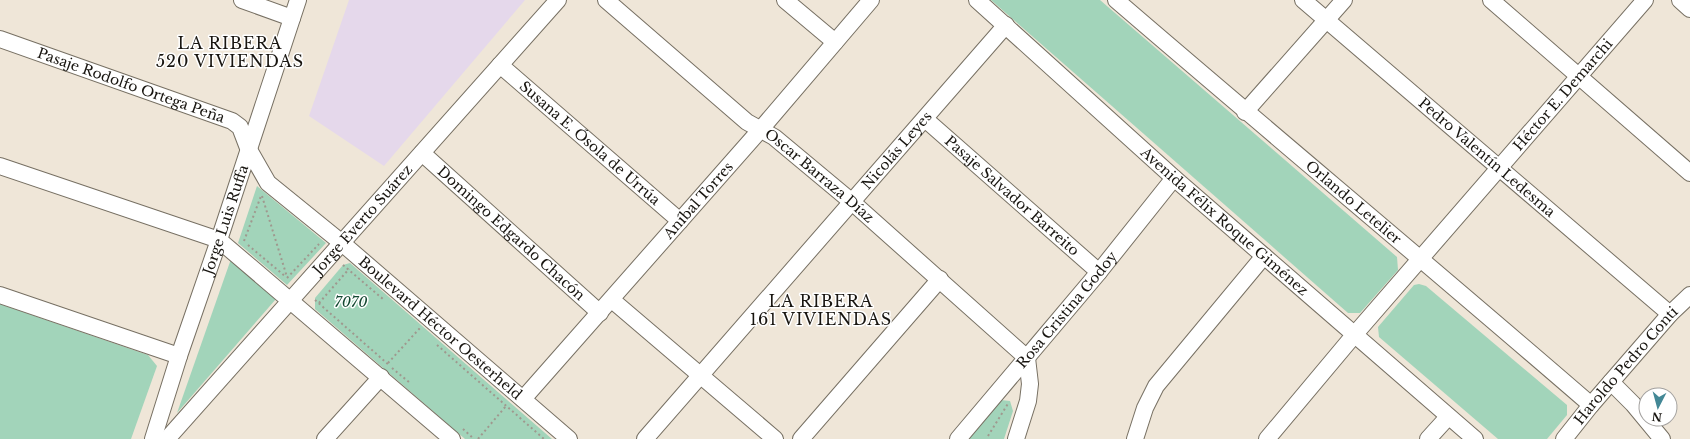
<svg xmlns="http://www.w3.org/2000/svg" width="1690" height="439" viewBox="0 0 1690 439" font-family="'Libre Baskerville',serif">
  <style>
    .education { fill: #e5d8eb }
    .green { fill: #a2d4ba }
    .lines { fill: none; stroke-linecap: round; stroke-linejoin: round }
    .minor-casing { stroke: #777063; stroke-width: 18 }
    .path { stroke: #9f988e; stroke-width: 2; stroke-dasharray: 2 3; stroke-linecap: butt }
    .minor { stroke: #fff; stroke-width: 16 }
    .labels { text-anchor: middle; dominant-baseline: central; stroke-width: 3; stroke-linejoin: round; paint-order: stroke }
    .street-label { font-size: 14px; fill: #181510; stroke: #fff }
    .park-label { font-size: 14px; font-style: italic; fill: #134831; stroke: #fff }
    .quarter-label { font-size: 16px; letter-spacing: 1px; fill: #181510; stroke: #fff }
  </style>
  <rect width="100%" height="100%" fill="#efe6d8"/>
  <path class="education" d="M349 0H525L384 166 309 116Z"/>
  <g class="green">
    <path d="M991 0H1100L1397 257 1398 270 1360 313H1348Z"/>
    <path d="M257 186 326 243 287 285 238 243Z"/>
    <path d="M231 259 276 299 177 413Z"/>
    <path d="M350 263 552 439H465L315 309V298L343 265Z"/>
    <path d="M1419 284 1426 286 1567 405V415L1547 439H1498L1379 337 1378 327 1414 285Z"/>
    <path d="M0 304 148 355 157 366 131 439H0Z"/>
    <path d="M1001 400 1010 401 1013 411 1004 439H968Z"/>
  </g>
  <g class="lines">
    <defs>
      <g id="minor">
        <path d="M242 0 292 18"/>
        <path id="s1" d="M606 0 747 122 774 137 852 202 1027 358 1030 384 1028 401 1016 439"/>
        <path d="M785 0 835 42"/>
        <path id="s2" d="M977 0 1174 178 1475 439"/>
        <path id="s3" d="M1116 0C1274 136 1434 269 1591 405"/>
        <path id="s4" d="M1303 0 1670 314"/>
        <path d="M1491 0 1690 173"/>
        <path d="M1680 0 1690 9"/>
        <path id="s5" d="M0 39 232 121 240 127 248 148 268 183 342 243 569 439"/>
        <path id="s6" d="M500 65 680 221"/>
        <path d="M1245 112 1344 0"/>
        <path id="s7" d="M925 119 1099 272"/>
        <path id="s8" d="M422 153 600 313"/>
        <path d="M0 166 219 240 452 439"/>
        <path d="M0 295 179 356"/>
        <path d="M612 300 775 439"/>
        <path d="M1611 382 1633 404 1662 439"/>
        <path id="s9" d="M523 399 761 129 871 0"/>
        <path id="s10" d="M153 439 179 356 219 240 298 0"/>
        <path id="s11" d="M167 439 558 0"/>
        <path d="M325 439 381 377"/>
        <path id="s12" d="M645 439 1006 25"/>
        <path d="M801 439 940 279"/>
        <path id="s13" d="M958 439 1099 272 1174 178"/>
        <path d="M1135 439 1145 408 1156 386 1264 256"/>
        <path id="s14" d="M1267 439 1355 334 1645 0"/>
        <path d="M1428 439 1448 417"/>
        <path id="s15" d="M1564 439 1591 405 1670 314 1690 295"/>
      </g>
    </defs>
    <use href="#minor" class="minor-casing"/>
    <g class="path">
      <path d="M262 196 287 277"/>
      <path d="M244 241 261 196"/>
      <path d="M248 245 286 277"/>
      <path d="M343 265 383 299"/>
      <path d="M287 278 319 244"/>
      <path d="M315 300 389 365"/>
      <path d="M319 303 349 269"/>
      <path d="M437 345 544 439"/>
      <path d="M388 363 420 328"/>
      <path d="M392 368 410 383"/>
      <path d="M463 429 474 439"/>
      <path d="M988 436 1009 402"/>
      <path d="M478 439 506 406"/>
    </g>
    <use href="#minor" class="minor"/>
  </g>
  <g class="labels">
    <g class="street-label">
      <text stroke="none"><textPath href="#s5" startOffset="139">Pasaje Rodolfo Ortega Peña</textPath></text>
      <text stroke="none"><textPath href="#s14" startOffset="454">Héctor E. Demarchi</textPath></text>
      <text stroke="none"><textPath href="#s6" startOffset="119">Susana E. Ósola de Urrúa</textPath></text>
      <text stroke="none"><textPath href="#s12" startOffset="383">Nicolás Leyes</textPath></text>
      <text stroke="none"><textPath href="#s4" startOffset="242">Pedro Valentín Ledesma</textPath></text>
      <text stroke="none"><textPath href="#s1" startOffset="277">Oscar Barraza Díaz</textPath></text>
      <text stroke="none"><textPath href="#s7" startOffset="116">Pasaje Salvador Barreito</textPath></text>
      <text stroke="none"><textPath href="#s9" startOffset="265">Aníbal Torres</textPath></text>
      <text stroke="none"><textPath href="#s3" startOffset="312">Orlando Letelier</textPath></text>
      <text stroke="none"><textPath href="#s10" startOffset="231">Jorge Luis Ruffa</textPath></text>
      <text stroke="none"><textPath href="#s11" startOffset="294">Jorge Everto Suárez</textPath></text>
      <text stroke="none"><textPath href="#s2" startOffset="332">Avenida Félix Roque Giménez</textPath></text>
      <text stroke="none"><textPath href="#s8" startOffset="120">Domingo Edgardo Chacón</textPath></text>
      <text stroke="none"><textPath href="#s13" startOffset="169">Rosa Cristina Godoy</textPath></text>
      <text stroke="none"><textPath href="#s5" startOffset="544">Boulevard Héctor Oesterheld</textPath></text>
      <text stroke="none"><textPath href="#s15" startOffset="96">Haroldo Pedro Conti</textPath></text>
    </g>
    <g class="park-label">
      <text x="351" y="302">7070</text>
    </g>
    <g class="quarter-label">
      <text x="230" y="43">LA RIBERA<tspan x="230" dy="18">520 VIVIENDAS</tspan></text>
      <text x="821" y="301">LA RIBERA<tspan x="821" dy="18">161 VIVIENDAS</tspan></text>
    </g>
  </g>
  <g transform="translate(1658 407) rotate(186)"><circle r="19" fill="#ffffff" stroke="#a3a19f"/>
  <path d="M0-3L7 15L0 10L-7 15Z" fill="#438896"/>
  <text y="-6" font-size="11" font-weight="bold" text-anchor="middle" fill="#181510">N</text>
  </g>
</svg>
